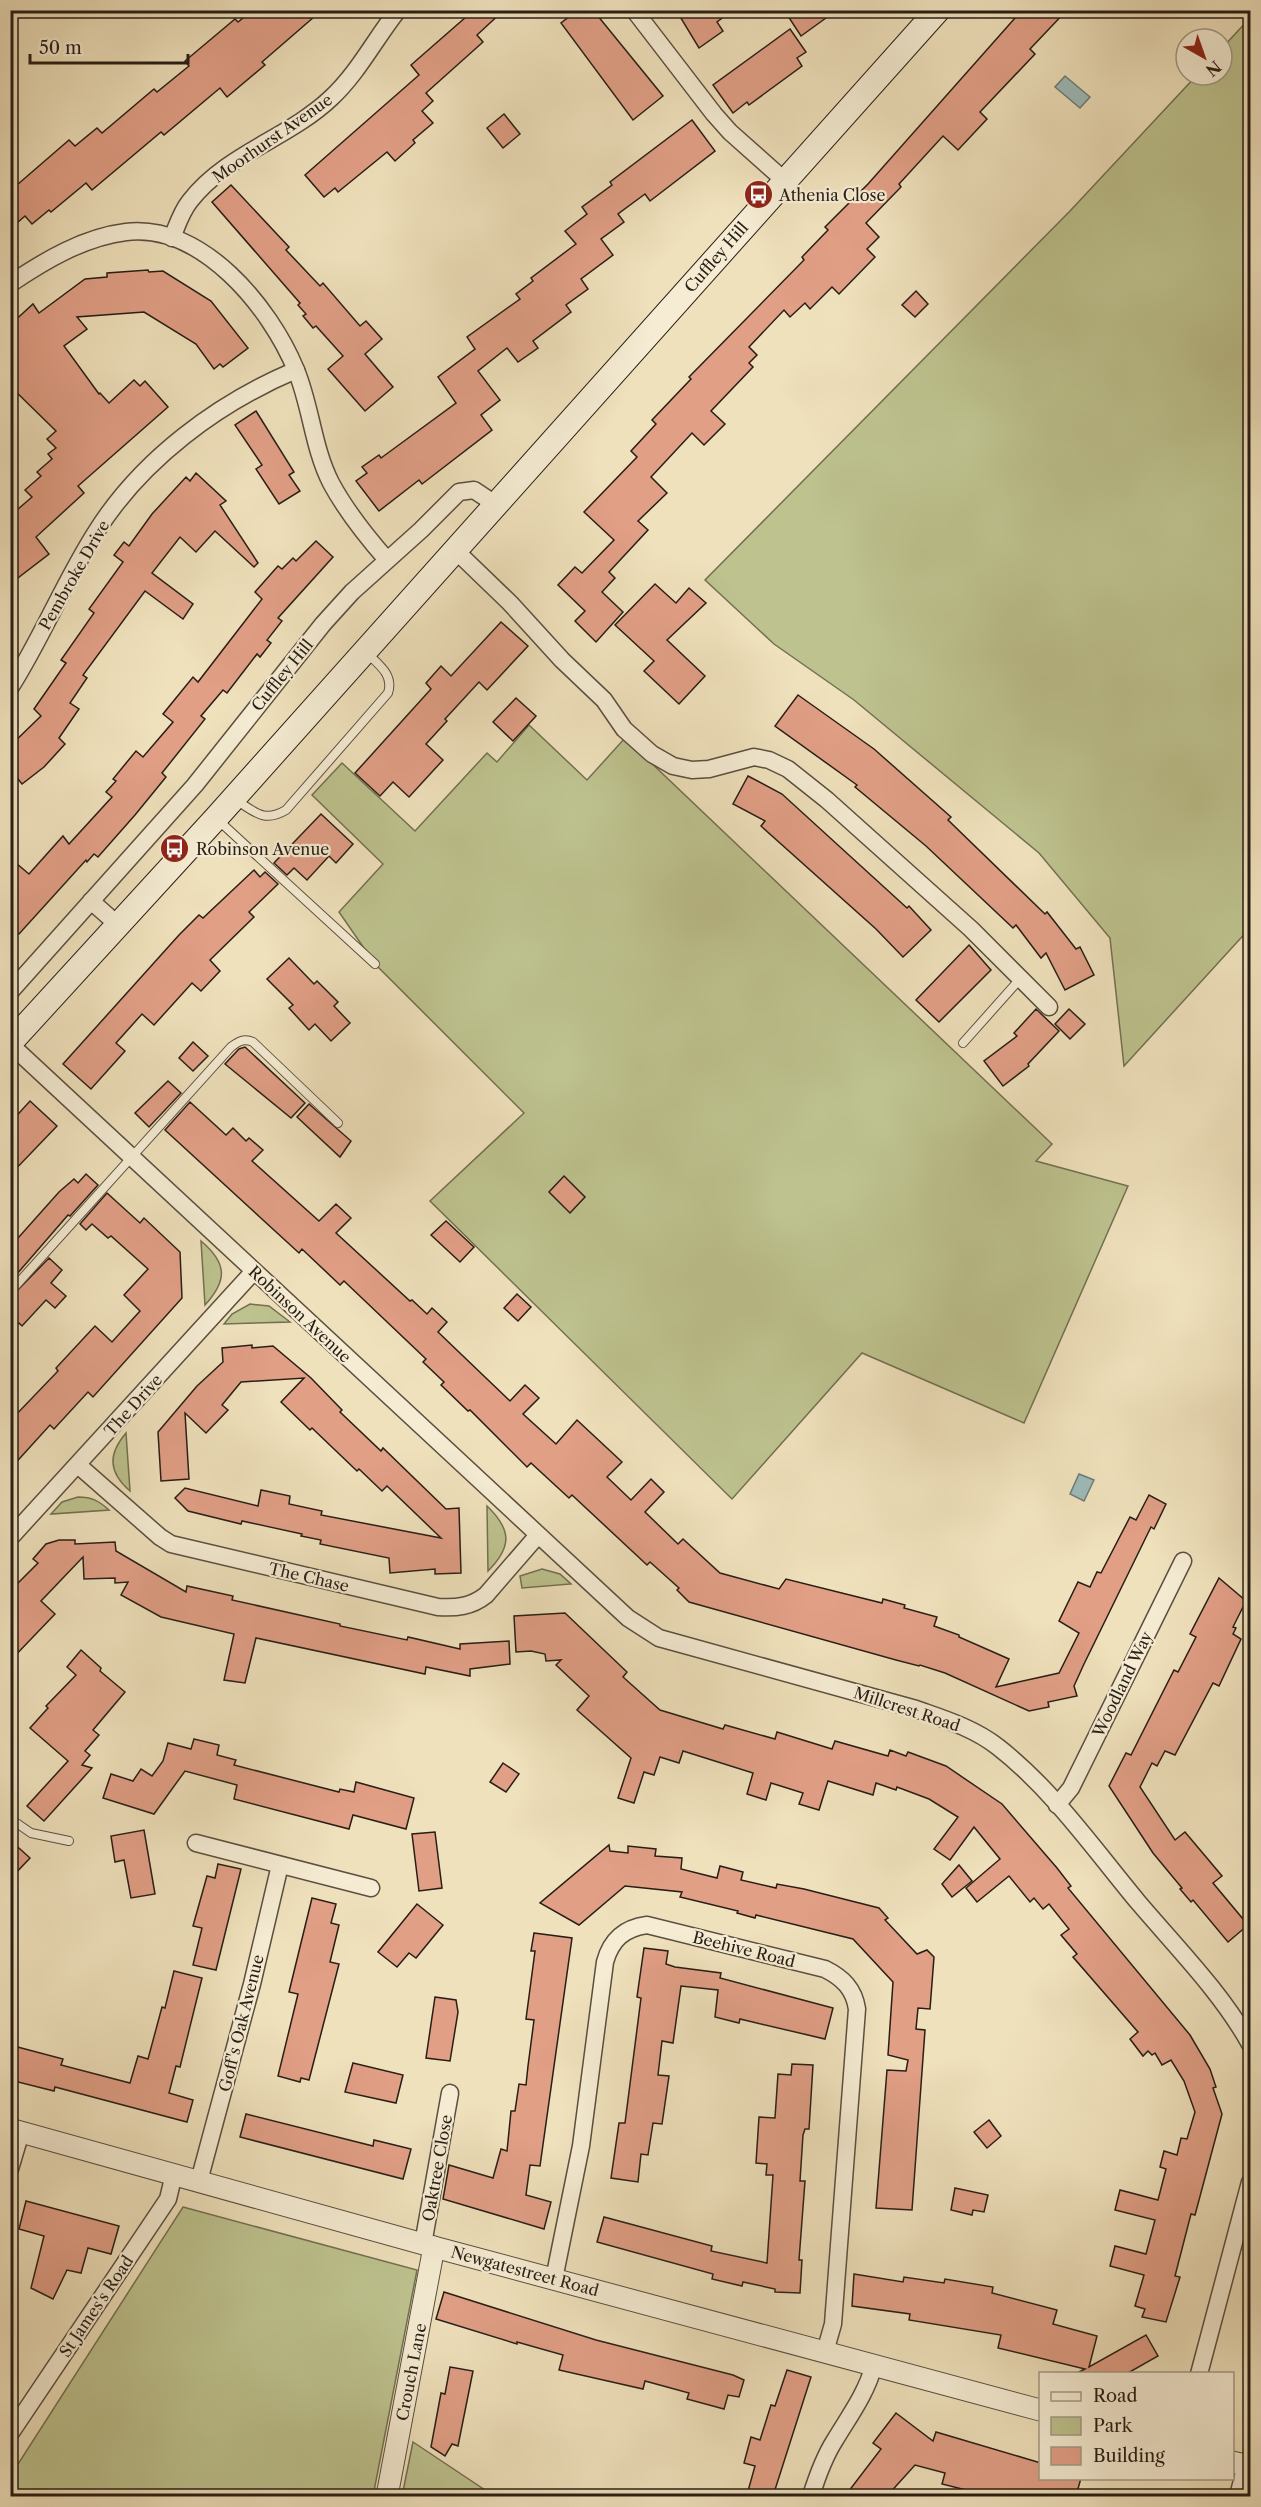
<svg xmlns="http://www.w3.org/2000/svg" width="1261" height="2507" viewBox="0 0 1261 2507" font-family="'Libre Caslon Text',serif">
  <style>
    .green { fill: #bdc28e; stroke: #727052; stroke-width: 1.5 }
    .water { fill: #9dbbba; stroke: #6e7c78; stroke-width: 1.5 }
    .building { fill: #e19f86; stroke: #281e16; stroke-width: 1.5 }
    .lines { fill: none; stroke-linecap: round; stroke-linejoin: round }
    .service-casing { stroke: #5a4f40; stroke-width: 10 }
    .minor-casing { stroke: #5a4f40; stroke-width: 19 }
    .tertiary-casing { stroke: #5a4f40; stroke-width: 23 }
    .secondary-casing { stroke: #281e16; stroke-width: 26 }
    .service { stroke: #f5ecd3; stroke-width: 8 }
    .minor { stroke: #f5ecd3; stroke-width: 16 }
    .tertiary { stroke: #f5ecd3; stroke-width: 21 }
    .secondary { stroke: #f5ecd3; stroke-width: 24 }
    .labels { text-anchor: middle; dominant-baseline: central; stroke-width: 4.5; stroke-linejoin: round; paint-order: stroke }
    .street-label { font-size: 16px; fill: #281e16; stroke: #f5ecd3 }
    .poi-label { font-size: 16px; fill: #281e16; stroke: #f5ecd3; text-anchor: start }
  </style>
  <rect width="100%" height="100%" fill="#efe1bc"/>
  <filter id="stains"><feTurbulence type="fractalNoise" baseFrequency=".00333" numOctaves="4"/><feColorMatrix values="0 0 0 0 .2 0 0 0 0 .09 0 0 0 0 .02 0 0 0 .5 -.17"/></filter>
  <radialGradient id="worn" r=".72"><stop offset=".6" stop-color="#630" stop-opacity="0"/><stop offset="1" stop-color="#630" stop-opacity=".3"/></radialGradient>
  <g class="green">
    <path d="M1250 18V928L1124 1066 1110 938 1039 853 854 700 774 644 705 580 1070 211 1197 75H1222V48Z"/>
    <path d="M529 725 587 780 625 738 1052 1144 1036 1161 1128 1186 1024 1423 862 1353 732 1499 430 1201 524 1113 375 964 339 912 383 864 312 795 342 763 415 831 487 753 497 762Z"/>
    <path d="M201 1241C227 1263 228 1280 205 1305Z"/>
    <path d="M250 1304 269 1306 290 1322 224 1324 232 1314Z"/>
    <path d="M126 1433 130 1491C108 1472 108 1454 126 1433Z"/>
    <path d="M78 1497C92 1497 99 1501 109 1510L51 1514 62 1502Z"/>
    <path d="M487 1506C512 1530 512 1547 488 1571Z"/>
    <path d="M542 1569 560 1574 571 1584 522 1588 520 1576Z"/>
    <path d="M183 2207 417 2270 373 2496H11V2475Z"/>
    <path d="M413 2442 494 2496H402Z"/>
  </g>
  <g class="water">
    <path d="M1065 76 1090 97 1080 108 1055 87Z"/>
    <path d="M1079 1474 1094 1480 1084 1501 1070 1494Z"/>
  </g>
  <g class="building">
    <path d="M253 10H322L262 62 265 65 227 97 220 88 164 135 161 132 92 190 86 183 51 212 49 210 32 224 25 216 10 229V191L69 140 75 146 97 128 102 133 154 89 157 92 189 66 185 61 235 19 238 22Z"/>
    <path d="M474 10H504L477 35 483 42 426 93 433 101 422 111 433 123 413 140 415 143 395 161 387 152 338 192 335 188 324 197 305 175 419 75 411 65Z"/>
    <path d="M578 10H593L663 96 633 120 561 23Z"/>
    <path d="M676 10H733L717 22 723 31 699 48Z"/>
    <path d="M784 10H837L801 36Z"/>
    <path d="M1022 10H1067L1030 49 1035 54 980 112 987 119 958 150 943 136 899 184 901 187 866 223 879 237 867 249 875 257 839 294 832 287 810 309 805 303 790 317 784 310 749 347 757 355 749 363 753 367 711 411 725 424 704 445 692 433 651 477 667 493 638 521 648 530 609 572 615 578 602 592 623 612 596 642 575 621 585 611 558 585 575 567 582 573 614 540 584 512 637 457 631 451 656 424 652 420 691 379 689 377 804 260 802 257 828 230 825 227 868 184Z"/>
    <path d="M790 29 806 52 797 58 802 66 749 105 747 102 733 113 713 85Z"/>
    <path d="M504 114 520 134 503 148 487 128Z"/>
    <path d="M692 120 715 151 650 201 645 194 618 214 624 222 601 239 613 255 581 279 588 289 566 305 571 312 533 341 538 348 518 362 507 348 478 371 500 400 481 415 492 430 422 484 419 480 379 511 356 481 367 473 362 467 379 455 381 458 456 403 438 377 475 349 467 337 520 299 516 294 533 281 531 278 576 244 565 231 587 214 582 207 612 185 610 182Z"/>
    <path d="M231 185 289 247 286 250 320 286 323 283 360 326 366 321 382 339 365 354 393 387 365 411 328 369 343 356 316 326 313 328 303 316 306 314 298 305 300 303 212 202Z"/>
    <path d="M148 270 149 272 163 271 211 301 248 348 223 367 220 364 214 369 196 344 144 312 77 317 87 329 64 346 99 394 100 393 109 403 134 380 140 386 145 381 168 407 78 486 84 493 36 537 49 554 10 584V516L32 497 25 490 41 476 37 472 52 459 48 454 56 448 47 439 56 431 10 386V325L33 304 39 313 85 279 107 277V273Z"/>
    <path d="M916 291 928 304 915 317 902 305Z"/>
    <path d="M256 411 294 472 289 475 300 491 279 504 256 469 262 465 235 425Z"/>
    <path d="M196 473 226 501 220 505 258 563 254 567 215 531 196 552 180 537 152 573 193 604 183 619 145 591 83 675 87 678 70 703 79 709 59 738 65 744 44 767 22 784 10 769V746L41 716 34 709 66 663 61 660 94 613 89 609 123 562 114 555 124 542 129 546 152 514 186 477 190 481Z"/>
    <path d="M316 541 333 557 278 618 282 621 267 640 271 643 260 657 257 654 227 693 223 690 201 716 205 719 162 773 166 777 135 815 98 857 94 854 87 862 86 860 19 934 10 926V858L29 874 63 836 69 844 112 797 106 792 116 781 113 779 136 751 143 757 173 722 163 714 193 677 198 682 262 599 255 592 278 566 282 569 293 558 296 561Z"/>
    <path d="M655 584 676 603 689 588 706 603 667 640 705 676 679 704 644 671 654 661 615 625Z"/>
    <path d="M501 622 528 646 487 690 479 682 445 719 447 721 426 744 443 760 409 797 393 782 380 796 355 773 431 689 426 683 441 666 451 676Z"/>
    <path d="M798 695 874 749 951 817 948 820 1045 914 1047 912 1076 949 1080 947 1094 975 1065 990 1046 953 1041 958 1016 925 1013 928 926 846 855 787 857 785 775 726Z"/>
    <path d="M516 698 536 716 513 741 493 722Z"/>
    <path d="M748 776 782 794 907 908 909 906 931 930 903 957 876 929 761 826 765 821 733 804Z"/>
    <path d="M321 814 353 844 336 863 329 856 307 880 294 868 287 875 274 863Z"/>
    <path d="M254 870 260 877 265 872 278 884 249 912 254 917 210 960 220 971 201 991 192 983 154 1025 142 1014 116 1043 125 1051 91 1089 63 1064 179 935 199 915 203 918Z"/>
    <path d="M969 945 991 970 939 1022 916 1000Z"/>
    <path d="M289 958 314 984 317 981 338 1002 334 1006 350 1023 331 1041 315 1024 309 1030 289 1008 293 1005 267 979Z"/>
    <path d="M1036 1009 1059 1031 1028 1064 1029 1066 1003 1086 984 1061 1017 1036 1014 1033Z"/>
    <path d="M1069 1009 1085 1024 1070 1039 1055 1024Z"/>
    <path d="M193 1042 208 1056 193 1071 179 1058Z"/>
    <path d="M245 1047 305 1103 291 1118 225 1064 239 1049Z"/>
    <path d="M168 1081 181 1093 149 1127 135 1113Z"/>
    <path d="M30 1101 57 1126 10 1175V1123Z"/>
    <path d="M190 1102 226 1135 233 1128 246 1141 249 1138 263 1150 252 1161 319 1221 336 1204 351 1218 336 1233 410 1301 412 1300 427 1314 432 1308 447 1322 438 1332 510 1401 525 1385 539 1398 523 1414 556 1444 577 1420 622 1462 607 1477 631 1500 651 1479 664 1492 645 1512 678 1544 683 1539 720 1573 779 1589 786 1579 882 1603 883 1599 905 1605 904 1608 937 1617 934 1626 959 1635V1637L1009 1659 996 1687 1059 1673 1079 1633 1059 1621 1078 1582 1090 1587 1097 1572 1101 1573 1130 1517 1136 1520 1149 1495 1166 1504 1154 1529 1151 1527 1084 1664 1074 1686 1077 1696 1048 1702 1049 1707 1029 1711 945 1673 920 1665 919 1666 896 1660 689 1602 677 1590 679 1588 650 1562 647 1565 572 1495 569 1498 531 1463 527 1467 470 1410 468 1411 441 1385 444 1382 423 1362 426 1359 344 1281 340 1285 302 1249 299 1253 165 1130Z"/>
    <path d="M309 1104 351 1141 340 1157 297 1117Z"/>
    <path d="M86 1174 98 1185 70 1216 68 1215 10 1282V1247L59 1192 74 1179 78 1183Z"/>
    <path d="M564 1176 585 1197 570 1213 549 1192Z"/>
    <path d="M107 1193 140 1223 144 1218 180 1252 182 1298 93 1397 88 1392 54 1429 50 1425 10 1469V1421L58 1371 56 1368 95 1326 112 1342 140 1311 124 1295 148 1269 111 1236 108 1238 92 1224 86 1230 80 1224Z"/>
    <path d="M446 1221 474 1247 460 1262 431 1235Z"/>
    <path d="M49 1258 62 1270 51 1283 66 1296 55 1308 46 1300 22 1326 19 1323 10 1332V1298Z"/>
    <path d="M517 1294 531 1307 518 1321 504 1308Z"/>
    <path d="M252 1345V1348L273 1346 311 1378 342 1410 340 1412 381 1451 383 1448 446 1509 459 1508 461 1573 435 1574V1569L390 1573 389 1558 320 1544 321 1540 301 1536 302 1534 242 1521 241 1524 188 1511 175 1498 185 1488 258 1506 261 1490 290 1496 289 1504 322 1511 321 1515 441 1538 387 1486 382 1491 359 1469 357 1471 312 1428 310 1430 281 1402 304 1378 241 1382 222 1405 228 1410 206 1433 185 1413 189 1479 161 1481 158 1432 197 1386 223 1362 222 1348Z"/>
    <path d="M59 1540H75V1544L115 1542 116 1551 186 1592 187 1586 233 1596 232 1600 340 1624V1626L407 1640 408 1637 460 1649V1644L509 1641 510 1664 470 1669V1676L426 1667 425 1674 256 1638 245 1683 224 1680 234 1634 161 1617 121 1595 128 1582 115 1583V1578L84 1579 83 1557 41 1601 55 1614 10 1661V1591L38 1563 33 1559 46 1544Z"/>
    <path d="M1219 1578 1246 1601 1233 1627 1236 1628 1233 1634 1241 1639 1219 1686 1213 1683 1175 1755 1165 1751 1157 1766 1152 1763 1140 1787 1175 1840 1185 1832 1222 1876 1213 1883 1248 1925 1228 1942 1193 1900 1191 1902 1180 1889 1182 1888 1153 1853 1109 1786 1126 1753 1131 1755 1174 1670 1178 1672 1196 1637 1190 1634Z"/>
    <path d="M565 1613 627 1672 623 1677 660 1710 723 1729 725 1725 775 1739 777 1732 832 1749 835 1741 888 1756 890 1750 906 1756 908 1752 946 1766 1002 1804 1057 1868 1071 1886 1068 1888 1190 2035 1210 2069 1216 2087 1213 2088 1222 2114 1195 2215 1191 2214 1175 2276 1180 2277 1166 2322 1142 2317 1145 2309 1135 2306 1144 2275 1110 2266 1115 2246 1146 2254 1155 2220 1115 2210 1120 2190 1158 2200 1166 2169 1160 2167 1164 2151 1177 2155 1181 2138 1187 2139 1195 2112 1184 2081 1171 2060 1162 2065 1155 2053 1152 2055 1148 2051 1143 2056 1130 2039 1138 2032 1073 1957 1077 1954 1061 1935 1069 1929 1049 1904 1043 1909 1034 1898 1030 1902 1009 1876 977 1902 966 1888 1000 1859 974 1827 950 1860 934 1849 958 1817 929 1799 897 1787 896 1790 876 1783 873 1795 828 1781 819 1810 799 1804 803 1793 771 1783 766 1800 747 1794 753 1773 683 1751 679 1763 660 1757 654 1775 644 1772 634 1803 618 1798 631 1758 577 1710 589 1696 556 1665 561 1660 546 1661 545 1654 531 1651 516 1652 514 1616Z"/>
    <path d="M81 1650 101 1668 100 1671 125 1692 93 1730 99 1735 85 1751 90 1755 82 1765 92 1768 44 1821 27 1806 68 1761 30 1728 48 1708 46 1706 76 1675 67 1667Z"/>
    <path d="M194 1739 219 1745 217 1755 236 1760 234 1765 339 1792 340 1789 354 1792 356 1782 414 1798 406 1829 353 1815 349 1829 234 1799 237 1785 185 1771 154 1814 103 1798 111 1774 133 1781 141 1769 152 1776 163 1761 168 1743 191 1749Z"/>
    <path d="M503 1763 519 1774 506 1792 490 1782Z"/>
    <path d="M144 1830 155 1894 131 1898 124 1860 115 1862 111 1836Z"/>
    <path d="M435 1832 442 1888 419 1891 412 1834Z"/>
    <path d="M10 1840 30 1858 10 1879Z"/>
    <path d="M609 1845 610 1851 628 1853V1846L656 1849 655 1856 682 1858 681 1869 717 1878 720 1866 743 1872 741 1880 776 1888 777 1884 804 1889 879 1908 888 1918 885 1920 917 1954 927 1950 934 1957 930 2009 918 2008 916 2029 925 2030 912 2210 876 2208 887 2070 906 2071 908 2060 888 2055 893 1982 853 1939 756 1915 755 1918 737 1913 738 1911 680 1897 682 1892 625 1886 579 1925 540 1903Z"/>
    <path d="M218 1864 241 1869 216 1970 193 1965 202 1928 193 1926 207 1876 215 1878Z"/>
    <path d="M959 1865 972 1881 952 1897 942 1884Z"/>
    <path d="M312 1898 336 1904 331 1923 339 1925 330 1962 339 1964 309 2080 301 2078 300 2082 278 2076 298 1994 289 1992Z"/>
    <path d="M417 1904 443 1925 416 1958 409 1953 397 1967 378 1952Z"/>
    <path d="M534 1933 572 1938 540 2166 530 2165 526 2195 551 2202 544 2229 443 2199 449 2165 493 2178 501 2149 507 2151 511 2111H515L519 2084 526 2085 528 2066 534 2020 526 2019 535 1951H531Z"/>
    <path d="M644 1948 668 1951 666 1964 675 1967 721 1973 720 1978 833 2008 825 2039 740 2019 739 2023 715 2017 718 1990 681 1986 673 2043 662 2041 658 2075 669 2076 662 2124 653 2123 648 2155 641 2154 638 2182 611 2178 619 2123H625L641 1998 637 1997Z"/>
    <path d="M174 1971 202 1978 180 2067 176 2066 169 2093 193 2100 187 2122 55 2087 54 2091 10 2080V2045L63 2059 61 2065 130 2083 138 2056 148 2059 162 2007 165 2008Z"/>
    <path d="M435 1997 456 2000 458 2012 450 2061 426 2058Z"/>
    <path d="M353 2063 403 2075 396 2103 345 2092Z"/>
    <path d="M792 2064 813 2065 809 2129H805L803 2135 800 2181H805L799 2260H802L800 2293 775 2292V2289L743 2282 742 2286 712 2279 713 2274 597 2242 604 2217 712 2246 711 2251 767 2263 773 2175H766L767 2164 756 2163 759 2117 775 2118 778 2074 791 2075Z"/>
    <path d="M246 2114 373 2146 374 2140 411 2149 403 2179 240 2137Z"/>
    <path d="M989 2120 1001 2136 987 2148 974 2132Z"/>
    <path d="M955 2188 988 2195 984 2212 973 2210 972 2215 951 2210Z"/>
    <path d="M26 2201 119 2226 111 2254 88 2248 81 2273 67 2270 53 2299 31 2288 44 2236 19 2229Z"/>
    <path d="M854 2274 903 2282 904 2277 944 2283 945 2279 993 2287 992 2293 1057 2310 1053 2324 1097 2336 1089 2367 1146 2335 1158 2356 1128 2373H1077L1085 2369 998 2348 1001 2335 909 2320 910 2314 852 2306Z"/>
    <path d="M444 2292 596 2340 733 2375 744 2380 739 2397 728 2395 724 2409 687 2399 689 2393 645 2381 643 2389 559 2370 563 2355 517 2342V2344L436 2319Z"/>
    <path d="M450 2367 473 2371 458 2446 452 2444 445 2456 431 2447 441 2393 445 2394Z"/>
    <path d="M787 2370 811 2377 773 2496H754L755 2493 748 2491 755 2466 744 2463 751 2437 760 2440 771 2405 775 2406Z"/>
    <path d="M896 2413 933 2441 936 2432 1041 2463V2478H1081L1076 2496H990L942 2484 945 2473 915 2465 887 2496H845L881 2449 873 2443Z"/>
  </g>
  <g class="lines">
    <defs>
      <g id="service">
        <path d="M236 800C255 812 264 823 286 810L388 693C394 675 379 665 367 653"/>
        <path d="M218 820 375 964"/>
        <path d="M963 1043 1020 979"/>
        <path d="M10 1292 231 1047C239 1041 244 1038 253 1042L338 1123"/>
        <path d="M10 1822 18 1824 31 1833 69 1841"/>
      </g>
      <g id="minor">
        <path d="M634 10 714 114 730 132 784 180"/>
        <path d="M172 238C177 226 181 212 190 201 226 154 289 138 331 98 358 73 375 39 398 10"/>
        <path d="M10 284C44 261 84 237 126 232 202 223 270 307 296 370 311 406 313 448 331 483 346 511 366 536 387 560"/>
        <path d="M454 549 510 603 562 660 604 700 624 729 652 754 673 766 692 770 709 769 754 757 769 760 788 769 827 800 971 929 1049 1007"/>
        <path d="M10 688C42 638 64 582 96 532 142 459 218 403 296 370"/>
        <path d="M91 901 117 924"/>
        <path d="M10 992 195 785 323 624 352 592 421 530 459 492 474 490 495 504"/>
        <path d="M10 1044 628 1618 659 1638 916 1709C944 1719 974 1728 998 1747 1052 1789 1094 1849 1138 1902 1177 1948 1221 1992 1250 2044"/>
        <path d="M78 1465 160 1537 171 1544 438 1607C456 1608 471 1607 486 1595L538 1535"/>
        <path d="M10 1538 254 1271"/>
        <path d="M1057 1805 1071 1788 1183 1561"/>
        <path d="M196 1843 371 1888"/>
        <path d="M10 2169 21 2132"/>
        <path d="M199 2181 252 1984 280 1865"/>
        <path d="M423 2244 450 2093"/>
        <path d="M554 2279 581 2146 605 1962C611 1940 624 1928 647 1925L825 1969C843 1978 854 1989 857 2009L833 2324 825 2352"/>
        <path d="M1199 2374 1250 2182"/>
        <path d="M10 2434 168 2199 174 2174"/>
        <path d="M811 2496C817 2477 824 2457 835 2440 850 2415 866 2394 874 2365"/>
        <path d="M1238 2496 1246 2465"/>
      </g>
      <g id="tertiary">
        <path d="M10 2129 434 2247 1040 2410"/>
        <path d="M1232 2462 1250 2466"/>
        <path d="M387 2496 434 2247"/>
      </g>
      <path id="secondary" d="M10 1043 216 818 938 10"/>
    </defs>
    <use href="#service" class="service-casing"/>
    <use href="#minor" class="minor-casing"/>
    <use href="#tertiary" class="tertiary-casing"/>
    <use href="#secondary" class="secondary-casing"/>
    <use href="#service" class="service"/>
    <use href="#minor" class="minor"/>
    <use href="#tertiary" class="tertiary"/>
    <use href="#secondary" class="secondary"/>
  </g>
  <defs>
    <symbol id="bus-disc" viewBox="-11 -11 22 22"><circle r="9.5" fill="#8f2418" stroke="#f5ecd3"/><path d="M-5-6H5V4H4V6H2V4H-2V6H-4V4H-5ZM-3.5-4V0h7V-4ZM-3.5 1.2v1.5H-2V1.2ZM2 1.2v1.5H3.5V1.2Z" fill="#fff"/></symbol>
  </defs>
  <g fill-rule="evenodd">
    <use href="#bus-disc" x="742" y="178" width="33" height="33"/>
    <use href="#bus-disc" x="158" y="832" width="33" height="33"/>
  </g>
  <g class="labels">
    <g class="street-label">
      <text transform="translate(272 138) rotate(-35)">Moorhurst Avenue</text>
      <text transform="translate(716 257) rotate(-49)">Cuffley Hill</text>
      <text transform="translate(74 575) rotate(-60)">Pembroke Drive</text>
      <text transform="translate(282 675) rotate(-51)">Cuffley Hill</text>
      <text transform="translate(300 1314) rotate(43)">Robinson Avenue</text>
      <text transform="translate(133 1405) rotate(-48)">The Drive</text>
      <text transform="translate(309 1577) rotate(13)">The Chase</text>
      <text transform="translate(1122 1684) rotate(-64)">Woodland Way</text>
      <text transform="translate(907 1709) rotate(18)">Millcrest Road</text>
      <text transform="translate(744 1949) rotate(14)">Beehive Road</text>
      <text transform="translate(241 2023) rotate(-76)">Goff's Oak Avenue</text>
      <text transform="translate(437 2168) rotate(-80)">Oaktree Close</text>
      <text transform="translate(525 2271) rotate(15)">Newgatestreet Road</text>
      <text transform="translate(96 2306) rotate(-56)">St James's Road</text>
      <text transform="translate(411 2372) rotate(-79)">Crouch Lane</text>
    </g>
    <g class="poi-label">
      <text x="779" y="195">Athenia Close</text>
      <text x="196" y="849">Robinson Avenue</text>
    </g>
  </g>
  <rect width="1261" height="2507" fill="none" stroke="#efe1bc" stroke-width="36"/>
  <rect x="12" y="12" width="1237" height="2483" fill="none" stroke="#281e16" stroke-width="3"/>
  <rect x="18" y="18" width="1225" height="2471" fill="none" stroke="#281e16" stroke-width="1.5"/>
  <rect x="1039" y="2372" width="195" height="108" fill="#f5ecd3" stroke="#a39a87" stroke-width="1.5"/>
  <rect x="1051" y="2392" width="30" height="9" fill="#f5ecd3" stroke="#a39a87" stroke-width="1.5"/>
  <text x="1093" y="2402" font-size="18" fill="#281e16">Road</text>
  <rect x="1051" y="2417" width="30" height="18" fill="#bdc28e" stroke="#a39a87" stroke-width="1.5"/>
  <text x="1093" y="2432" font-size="18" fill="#281e16">Park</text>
  <rect x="1051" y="2447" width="30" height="18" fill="#e19f86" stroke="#a39a87" stroke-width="1.5"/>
  <text x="1093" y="2462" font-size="18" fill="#281e16">Building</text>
  <g transform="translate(1204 57) rotate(140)"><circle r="28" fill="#f5ecd3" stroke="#a39a87" stroke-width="1.5"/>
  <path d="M0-4.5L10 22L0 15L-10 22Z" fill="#8f2418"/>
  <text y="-9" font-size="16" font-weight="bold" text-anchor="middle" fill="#281e16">N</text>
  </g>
  <path d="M30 54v9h158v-9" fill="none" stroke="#281e16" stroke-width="3"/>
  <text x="39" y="54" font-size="18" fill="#281e16" stroke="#f5ecd3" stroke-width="4.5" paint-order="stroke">50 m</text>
  <rect width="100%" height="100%" filter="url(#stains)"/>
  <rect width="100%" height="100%" fill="url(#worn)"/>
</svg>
